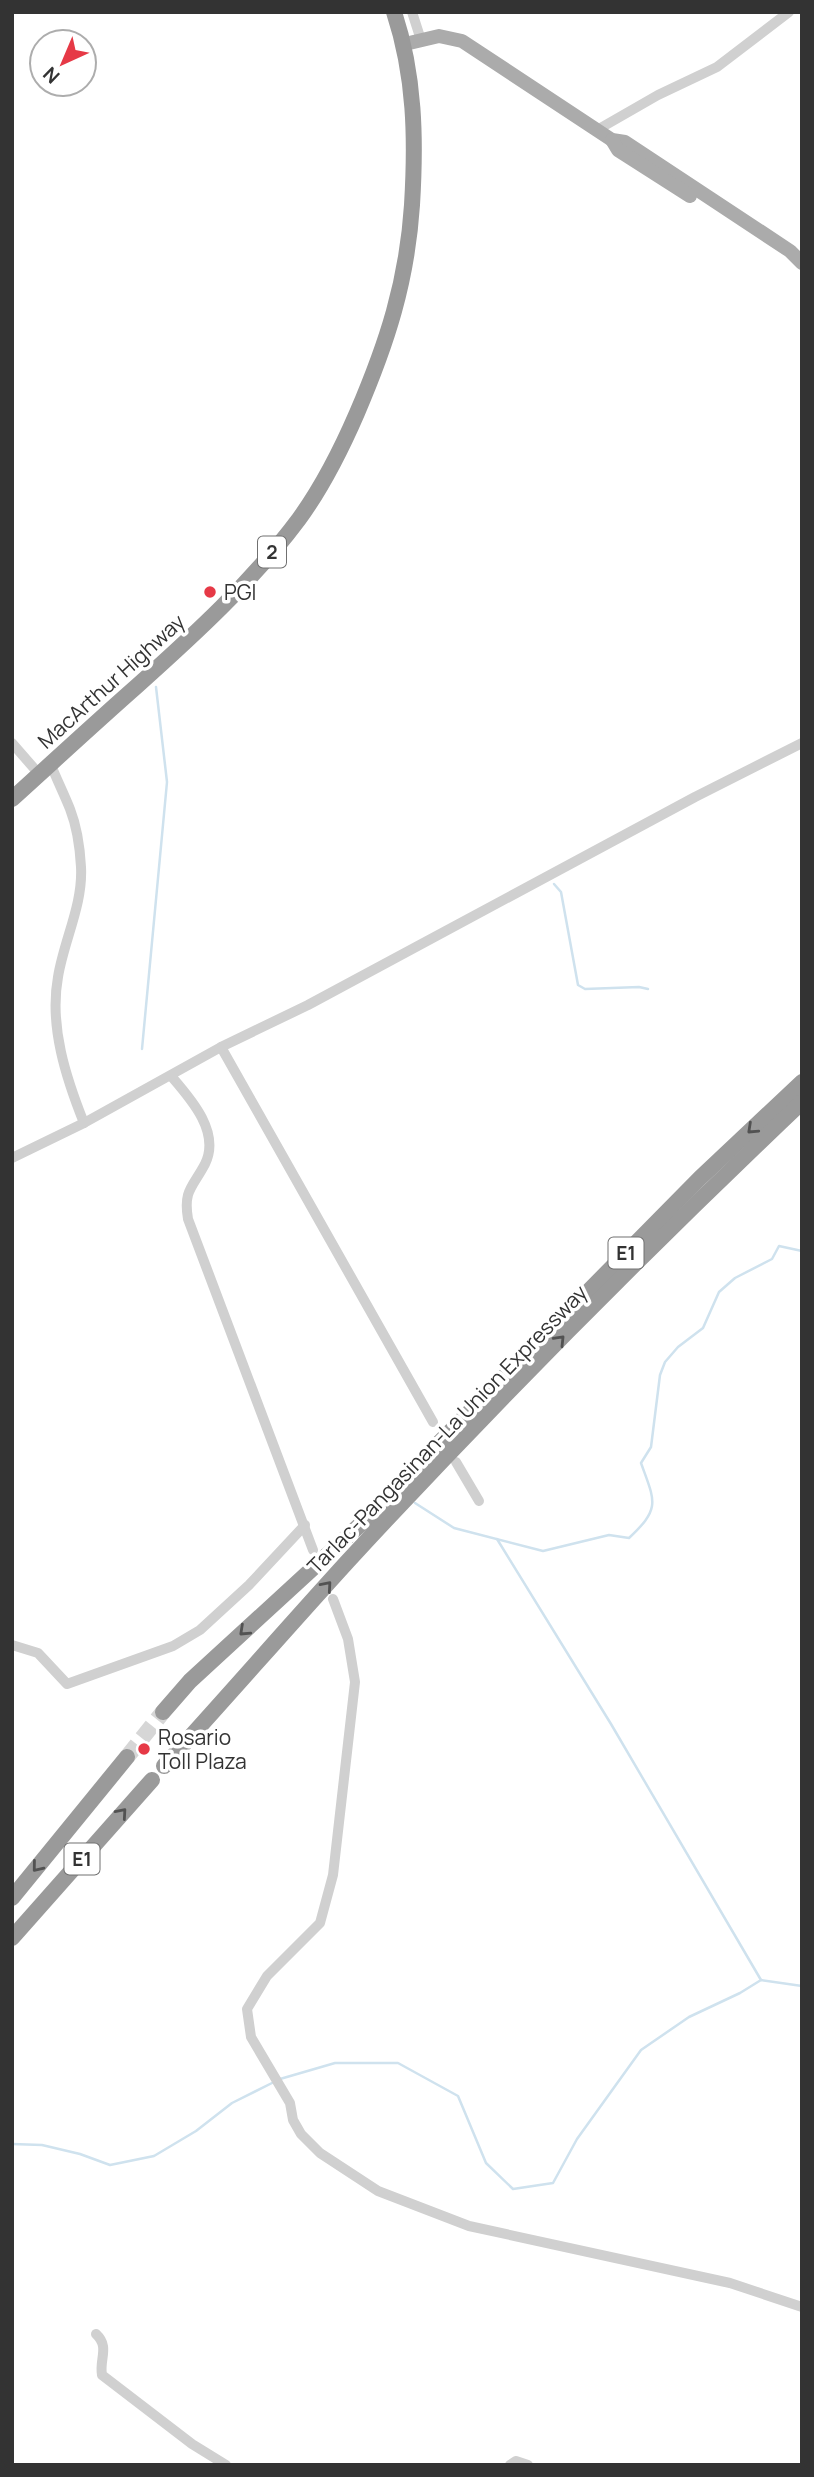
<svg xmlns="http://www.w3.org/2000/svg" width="814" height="2477" viewBox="0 0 814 2477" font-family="Manrope,sans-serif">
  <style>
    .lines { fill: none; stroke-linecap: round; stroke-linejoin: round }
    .stream { stroke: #cfe2ee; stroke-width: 2.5 }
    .highway-tunnel { stroke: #d6d6d6; stroke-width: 16; stroke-dasharray: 16 8; stroke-linecap: butt }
    .minor { stroke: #d0d0d0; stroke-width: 10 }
    .major { stroke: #ababab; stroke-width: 14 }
    .highway { stroke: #9a9a9a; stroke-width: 16 }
    .oneway { stroke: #525252 }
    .poi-dot { fill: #e63946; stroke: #fff; stroke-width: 2.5 }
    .labels { text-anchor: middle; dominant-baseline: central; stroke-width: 7; stroke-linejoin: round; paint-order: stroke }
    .shield { fill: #fff; stroke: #707070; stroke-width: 2 }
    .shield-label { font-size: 19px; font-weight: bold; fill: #333 }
    .poi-label { font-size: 21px; fill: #333; stroke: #fff; text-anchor: start }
    .street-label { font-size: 21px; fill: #333; stroke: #fff }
  </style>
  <rect width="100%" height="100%" fill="#fff"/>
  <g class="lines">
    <g class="stream">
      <path d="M554 884 561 892 578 985 585 989 639 987 648 989"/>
      <path d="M142 1049 167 782 156 687"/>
      <path d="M415 1503 454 1528 543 1551 609 1535 629 1538C661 1508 655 1502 641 1463L651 1447 660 1375 665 1362 678 1347 703 1328 719 1292 735 1278 772 1259 779 1246 802 1251"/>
      <path d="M497 1539 611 1724 761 1980"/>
      <path d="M280 2079 335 2063H398L458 2096 486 2163 513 2189 553 2183 577 2139 641 2050 689 2017 740 1993 761 1980 802 1986"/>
      <path d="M12 2144 42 2145 80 2154 110 2165 154 2156 196 2131 232 2103 274 2082"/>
    </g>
    <path class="highway-tunnel" d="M127 1757 163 1712"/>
    <g class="minor">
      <path d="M412 12 421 40"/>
      <path d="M597 130 658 95 717 67 789 12"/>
      <path d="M12 743 39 774"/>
      <path d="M51 765C57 780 64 794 70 809 77 827 80 848 81 867 83 905 64 940 58 977 49 1026 66 1078 84 1123"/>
      <path d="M221 1047 433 1422"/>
      <path d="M171 1076C190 1098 221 1132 205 1164 193 1187 183 1190 188 1219L313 1550"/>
      <path d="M12 1158 84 1123 221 1047 308 1005 695 797 802 743"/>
      <path d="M456 1462 479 1501"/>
      <path d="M333 1599 348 1639 355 1682 333 1875 320 1923 267 1976 247 2009 251 2037 290 2103 293 2120 301 2134 320 2153 378 2191 469 2226 730 2283 802 2307"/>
      <path d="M12 1645 38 1653 67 1684 173 1646 200 1630 249 1585 305 1525"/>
      <path d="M96 2334C110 2347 99 2359 102 2375L192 2444 226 2465"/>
      <path d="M510 2465 516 2461 528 2465"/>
    </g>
    <g class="major">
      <path d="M405 44 439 36 462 41 612 140 625 142 790 251 802 263"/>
      <path d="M612 140 618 150 690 196"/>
    </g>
    <g class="highway">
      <path d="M12 799C54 761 95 723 137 686 195 634 252 582 299 519 323 486 341 450 357 413 387 343 407 282 412 205 416 139 415 76 394 12"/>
      <path d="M163 1712 190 1681 373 1513 435 1447 700 1178 802 1082"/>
      <path d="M164 1766C226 1698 286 1629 348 1561 494 1403 646 1250 802 1102"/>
      <path d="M12 1898 127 1757"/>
      <path d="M12 1938 152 1780"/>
    </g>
  </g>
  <defs><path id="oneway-chevron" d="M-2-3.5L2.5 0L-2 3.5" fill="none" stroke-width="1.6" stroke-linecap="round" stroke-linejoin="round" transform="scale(1.75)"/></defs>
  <g class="oneway">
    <use href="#oneway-chevron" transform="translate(752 1129) rotate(137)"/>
    <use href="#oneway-chevron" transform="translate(560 1340) rotate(-46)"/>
    <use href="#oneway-chevron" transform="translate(327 1586) rotate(-49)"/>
    <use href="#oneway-chevron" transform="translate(244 1631) rotate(137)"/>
    <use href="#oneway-chevron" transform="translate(122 1813) rotate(-49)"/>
    <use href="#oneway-chevron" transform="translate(37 1867) rotate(129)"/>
  </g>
  <g class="poi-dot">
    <circle cx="210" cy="592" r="7"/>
    <circle cx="144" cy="1749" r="7"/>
  </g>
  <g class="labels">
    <g class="shield">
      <rect x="258" y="536.5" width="28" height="31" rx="5"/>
      <rect x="608.5" y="1237.5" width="35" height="31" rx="5"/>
      <rect x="64.5" y="1843.5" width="35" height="31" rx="5"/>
    </g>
    <g class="shield-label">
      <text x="272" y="552">2</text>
      <text x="626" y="1253">E1</text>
      <text x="82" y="1859">E1</text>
    </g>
    <g class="poi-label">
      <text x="224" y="592">PGI</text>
      <text x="158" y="1737">Rosario<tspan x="158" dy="24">Toll Plaza</tspan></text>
    </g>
    <g class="street-label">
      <text transform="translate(111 681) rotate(-42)">MacArthur Highway</text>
      <text transform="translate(447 1429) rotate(-46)">Tarlac-Pangasinan-La Union Expressway</text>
    </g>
  </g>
  <rect width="814" height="2477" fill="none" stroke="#333333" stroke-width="28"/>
  <g transform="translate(63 63) rotate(224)"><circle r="33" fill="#ffffff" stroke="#adadad" stroke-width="2"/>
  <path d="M0-5L12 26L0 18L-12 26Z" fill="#e63946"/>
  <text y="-10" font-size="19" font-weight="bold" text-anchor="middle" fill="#333333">N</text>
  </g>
</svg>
